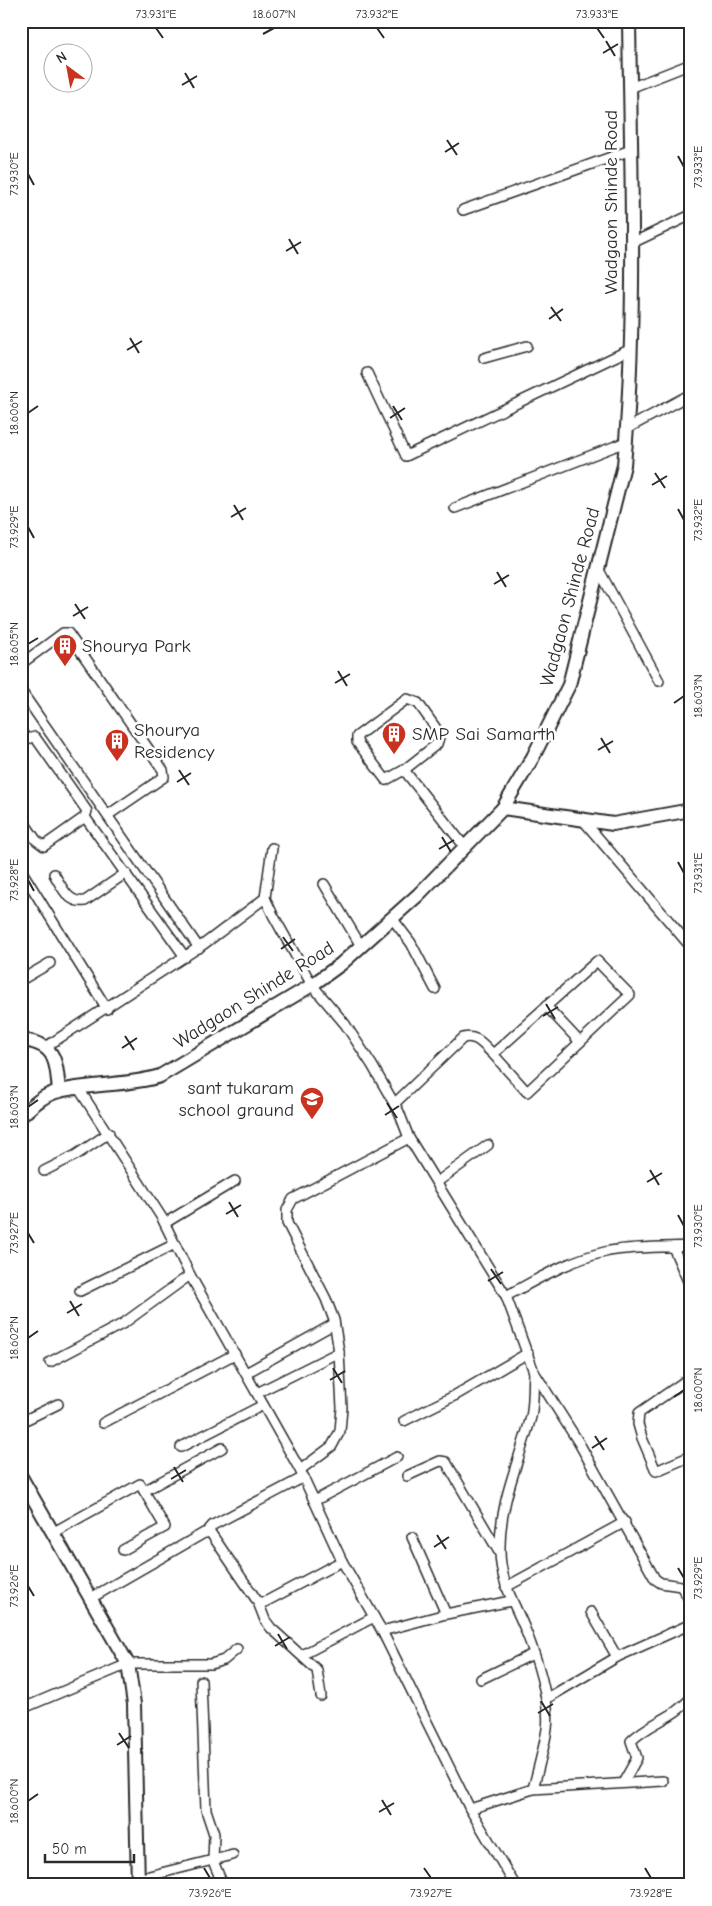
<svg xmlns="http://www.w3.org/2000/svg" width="712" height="1906" viewBox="0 0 712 1906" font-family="'Comic Neue',sans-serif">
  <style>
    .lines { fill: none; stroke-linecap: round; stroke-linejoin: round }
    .street-casing { stroke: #2b2b2b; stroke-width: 12 }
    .secondary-casing { stroke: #2b2b2b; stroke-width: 16 }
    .street { stroke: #fff; stroke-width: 9 }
    .secondary { stroke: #fff; stroke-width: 12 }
    .ticks { fill: none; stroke: #2b2b2b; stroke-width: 2 }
    .labels { text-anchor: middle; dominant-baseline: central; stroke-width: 5; stroke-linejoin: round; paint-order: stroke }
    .street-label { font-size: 19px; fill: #2b2b2b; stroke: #fff }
    .poi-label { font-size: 19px; fill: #2b2b2b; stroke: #fff; text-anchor: start }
    .neatline { fill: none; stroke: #2b2b2b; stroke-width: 2 }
    .ticks-label { font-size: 12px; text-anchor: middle; fill: #2b2b2b }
  </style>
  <rect width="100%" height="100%" fill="#fff"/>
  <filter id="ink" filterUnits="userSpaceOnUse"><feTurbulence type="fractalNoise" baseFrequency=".02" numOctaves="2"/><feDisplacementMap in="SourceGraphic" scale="10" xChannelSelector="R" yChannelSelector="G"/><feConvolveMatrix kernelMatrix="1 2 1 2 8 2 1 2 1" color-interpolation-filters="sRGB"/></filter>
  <g filter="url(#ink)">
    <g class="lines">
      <defs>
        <g id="street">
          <path d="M630 88 691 64"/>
          <path d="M463 210 631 150"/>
          <path d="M632 243 691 215"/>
          <path d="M484 358 527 346"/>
          <path d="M367 373 406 456 629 350"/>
          <path d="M628 428 691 394"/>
          <path d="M455 508 626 442"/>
          <path d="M599 570 659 681"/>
          <path d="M21 664 63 633H68L163 770 164 777 161 779 108 815"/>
          <path d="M21 691 199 948"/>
          <path d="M21 731 26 739 21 742"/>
          <path d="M404 770 437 744 440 734 418 703 407 699 357 736V742L386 780 404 770 465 847"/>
          <path d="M85 817 185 957"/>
          <path d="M21 818 36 840 44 846 85 817 87 811 35 737 26 739"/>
          <path d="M583 820 691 947"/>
          <path d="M272 848 265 898 273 915 312 985 345 1024 372 1065 399 1112 409 1138 506 1296 534 1372 579 1443 655 1579 661 1583 681 1586 691 1602"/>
          <path d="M21 870 107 1009"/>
          <path d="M54 874C62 887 68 904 85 901L126 873"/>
          <path d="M324 884 361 946"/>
          <path d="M392 918 411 943 435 989"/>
          <path d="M21 980 50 963"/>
          <path d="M546 1006 580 1042"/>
          <path d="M47 1046 204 944 265 898"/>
          <path d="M79 1089 162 1218 190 1275 300 1470 342 1561 382 1631 470 1809 515 1885"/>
          <path d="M394 1104 463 1038C477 1034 484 1046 493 1054L597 961 630 995 527 1092 493 1054"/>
          <path d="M44 1171 76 1155 109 1133"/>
          <path d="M437 1182 488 1145"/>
          <path d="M165 1223 235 1181"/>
          <path d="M673 1247 691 1288"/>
          <path d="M80 1291 175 1244"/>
          <path d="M506 1296C538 1279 569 1260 605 1252 633 1246 662 1248 691 1246"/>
          <path d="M50 1362 124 1323 190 1275"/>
          <path d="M246 1373 334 1324"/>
          <path d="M691 1377 639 1413 638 1424 642 1438 656 1471 691 1456"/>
          <path d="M257 1393 339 1352"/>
          <path d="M404 1421 454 1396 528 1353"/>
          <path d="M21 1422 58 1404"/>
          <path d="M103 1423 235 1354"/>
          <path d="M181 1447 263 1405"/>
          <path d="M300 1470 332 1446 340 1431 342 1408 339 1352 334 1320 326 1299 287 1223V1210L293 1199 409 1138"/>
          <path d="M407 1476 440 1461 446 1462 499 1552"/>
          <path d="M144 1491 222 1448"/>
          <path d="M314 1501 397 1457"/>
          <path d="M54 1532 140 1484 165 1527 123 1550"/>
          <path d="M206 1533 213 1525 304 1477"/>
          <path d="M412 1537 446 1614"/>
          <path d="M506 1587 625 1522"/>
          <path d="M91 1598 204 1533 210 1532 258 1602H265L342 1561"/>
          <path d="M258 1602 265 1620 271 1628 317 1670 321 1696"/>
          <path d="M591 1612 617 1657"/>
          <path d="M382 1631 446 1614 511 1601"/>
          <path d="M302 1655 374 1617"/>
          <path d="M481 1679 533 1654"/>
          <path d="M201 1681 206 1810 214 1834 213 1861 223 1885"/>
          <path d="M546 1699 617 1657 691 1624"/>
          <path d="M21 1709 128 1664H211L224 1660 237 1649"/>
          <path d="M623 1783 637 1758 631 1741C649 1723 674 1718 691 1698"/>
          <path d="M533 1789C538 1769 544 1749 547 1729 551 1701 536 1656 525 1629 514 1602 500 1582 500 1550 499 1503 519 1462 531 1417 534 1403 533 1387 534 1372"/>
          <path d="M470 1809 533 1789 663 1781"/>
          <path d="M137 1879 233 1855"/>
        </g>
        <g id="secondary">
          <path d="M503 808 613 824 691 810"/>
          <path d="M21 1040C56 1043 56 1061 59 1091"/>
          <path d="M21 1116C32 1106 44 1094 60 1091 93 1083 128 1086 160 1076L312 985 341 964 418 895 503 808 533 757 569 685 624 465C637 319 631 168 629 21"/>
          <path d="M21 1477 128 1664 134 1704 138 1885"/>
        </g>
      </defs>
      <use href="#street" class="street-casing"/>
      <use href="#secondary" class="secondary-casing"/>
      <use href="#street" class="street"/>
      <use href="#secondary" class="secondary"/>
    </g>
  </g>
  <path class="ticks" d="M156 28 163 38M377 28 384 38M597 28 604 38M263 34 274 28M606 41 615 56M603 53 618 44M185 73 194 88M182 85 197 76M447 140 457 155M445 152 459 143M678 156 684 167M28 174 34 185M289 239 298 254M286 251 301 242M551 307 561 321M549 319 563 309M130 338 139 353M127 350 142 341M393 406 402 420M28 413 38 406M390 418 405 408M655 473 665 488M652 485 667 476M234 505 243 520M678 509 684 520M231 517 246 508M28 527 34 538M497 572 506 587M494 584 509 575M75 604 85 619M73 616 88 607M28 644 38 638M338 671 347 686M335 683 350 674M674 703 684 696M601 738 610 753M598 750 613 741M179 770 189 785M177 782 191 773M442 837 451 852M439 849 454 840M678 862 684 873M28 880 34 891M283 937 293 951M281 949 295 939M546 1004 555 1019M543 1016 558 1007M125 1036 134 1050M122 1048 137 1038M387 1103 397 1118M28 1107 38 1100M385 1115 399 1106M650 1170 659 1185M647 1182 662 1173M229 1202 238 1217M226 1214 241 1205M678 1215 684 1226M28 1233 34 1243M491 1269 501 1284M488 1281 503 1272M70 1301 79 1316M67 1313 82 1304M28 1338 38 1331M333 1368 342 1383M330 1380 345 1371M674 1397 684 1390M595 1436 604 1450M592 1448 607 1438M174 1467 183 1482M171 1479 186 1470M437 1535 446 1549M434 1547 449 1537M678 1568 684 1578M28 1586 34 1596M278 1634 287 1649M275 1646 290 1637M541 1701 550 1716M538 1713 553 1704M119 1733 129 1748M117 1745 131 1736M382 1800 391 1815M28 1801 38 1794M379 1812 394 1803M204 1868 210 1878M424 1868 431 1878M645 1868 651 1878"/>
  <defs>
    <symbol id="building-pin" viewBox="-11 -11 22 30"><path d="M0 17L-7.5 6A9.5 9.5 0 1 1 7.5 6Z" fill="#c8321e" stroke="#fff"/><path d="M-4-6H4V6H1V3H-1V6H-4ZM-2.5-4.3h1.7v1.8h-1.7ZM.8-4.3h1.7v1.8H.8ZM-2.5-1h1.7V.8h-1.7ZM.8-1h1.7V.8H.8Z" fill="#fff"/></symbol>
    <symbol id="school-pin" viewBox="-11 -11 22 30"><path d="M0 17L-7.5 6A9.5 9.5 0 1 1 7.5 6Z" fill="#c8321e" stroke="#fff"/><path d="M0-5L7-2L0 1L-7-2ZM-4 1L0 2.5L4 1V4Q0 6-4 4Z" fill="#fff"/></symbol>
  </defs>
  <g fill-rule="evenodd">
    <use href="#building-pin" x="51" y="632" width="28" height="38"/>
    <use href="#building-pin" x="380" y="720" width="28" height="38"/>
    <use href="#building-pin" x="103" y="727" width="28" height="38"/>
    <use href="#school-pin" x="298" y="1085" width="28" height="38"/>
  </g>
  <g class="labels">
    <g class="street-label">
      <text transform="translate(611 202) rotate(-90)">Wadgaon Shinde Road</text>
      <text transform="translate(570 597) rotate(-75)">Wadgaon Shinde Road</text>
      <text transform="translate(254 995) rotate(-32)">Wadgaon Shinde Road</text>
    </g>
    <g class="poi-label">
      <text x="82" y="646">Shourya Park</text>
      <text x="134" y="730">Shourya<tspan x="134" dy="22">Residency</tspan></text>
      <text x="412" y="734">SMP Sai Samarth</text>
      <text x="294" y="1088" text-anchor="end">sant tukaram<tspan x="294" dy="22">school graund</tspan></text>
    </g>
  </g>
  <rect width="712" height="1906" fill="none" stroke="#fff" stroke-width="55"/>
  <g transform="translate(68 68) rotate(328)"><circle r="24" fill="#ffffff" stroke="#aaaaaa"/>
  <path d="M0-4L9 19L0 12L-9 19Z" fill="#c8321e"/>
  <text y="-8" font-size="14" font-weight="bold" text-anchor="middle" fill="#2b2b2b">N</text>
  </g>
  <path d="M45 1854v8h89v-8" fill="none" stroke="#2b2b2b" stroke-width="2.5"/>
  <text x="52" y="1854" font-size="15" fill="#2b2b2b" stroke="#ffffff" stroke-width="4" paint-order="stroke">50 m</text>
  <rect x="28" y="28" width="656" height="1850" class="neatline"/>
  <g class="ticks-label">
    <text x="156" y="18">73.931°E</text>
    <text x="274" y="18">18.607°N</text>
    <text x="377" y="18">73.932°E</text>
    <text x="597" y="18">73.933°E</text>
    <text transform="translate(698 167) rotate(-90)" y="4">73.933°E</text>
    <text transform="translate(14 174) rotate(-90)" y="4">73.930°E</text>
    <text transform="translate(14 413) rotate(-90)" y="4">18.606°N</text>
    <text transform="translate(698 520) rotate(-90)" y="4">73.932°E</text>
    <text transform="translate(14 527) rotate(-90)" y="4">73.929°E</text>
    <text transform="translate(14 644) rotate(-90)" y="4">18.605°N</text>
    <text transform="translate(698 696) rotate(-90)" y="4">18.603°N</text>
    <text transform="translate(698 873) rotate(-90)" y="4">73.931°E</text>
    <text transform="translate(14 880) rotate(-90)" y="4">73.928°E</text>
    <text transform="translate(14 1107) rotate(-90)" y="4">18.603°N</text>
    <text transform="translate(698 1226) rotate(-90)" y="4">73.930°E</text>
    <text transform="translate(14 1233) rotate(-90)" y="4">73.927°E</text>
    <text transform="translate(14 1338) rotate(-90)" y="4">18.602°N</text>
    <text transform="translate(698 1390) rotate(-90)" y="4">18.600°N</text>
    <text transform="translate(698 1578) rotate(-90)" y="4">73.929°E</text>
    <text transform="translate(14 1586) rotate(-90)" y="4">73.926°E</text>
    <text transform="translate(14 1801) rotate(-90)" y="4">18.600°N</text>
    <text x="210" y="1897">73.926°E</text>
    <text x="431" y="1897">73.927°E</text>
    <text x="651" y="1897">73.928°E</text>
  </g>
</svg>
